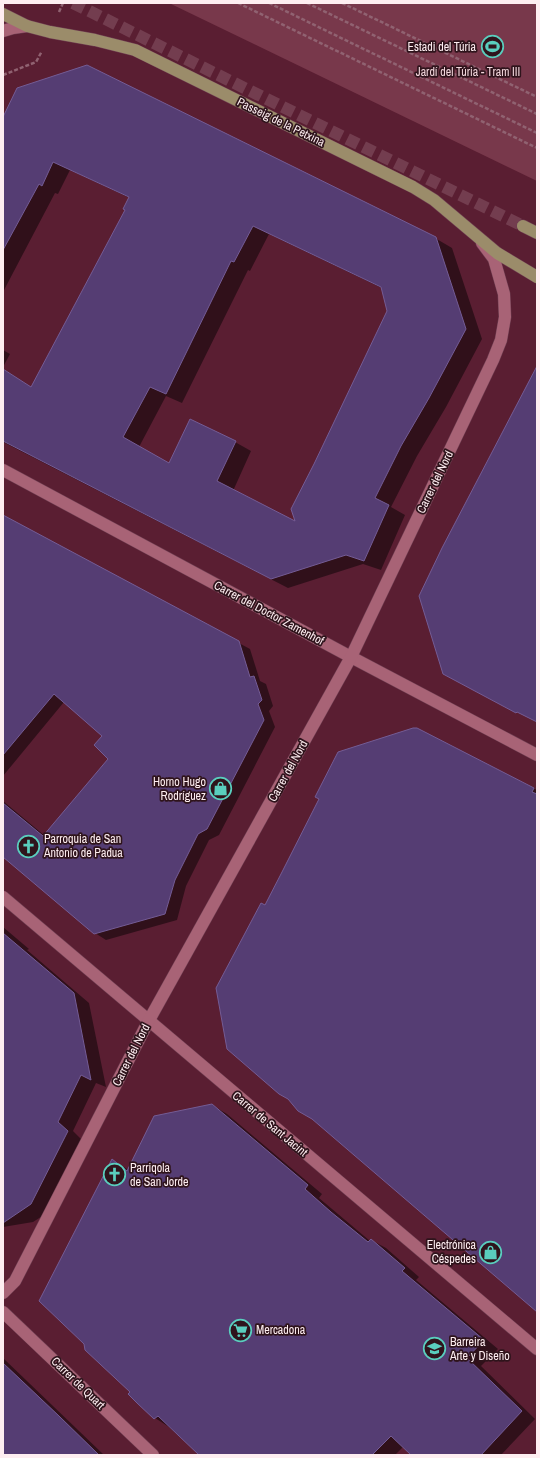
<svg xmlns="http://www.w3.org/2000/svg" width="540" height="1458" viewBox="0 0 540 1458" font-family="'Archivo Narrow',sans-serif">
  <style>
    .green { fill: #78384b }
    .shadow { fill: #0007; fill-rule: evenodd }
    .building { fill: #553d73; stroke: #745c95; fill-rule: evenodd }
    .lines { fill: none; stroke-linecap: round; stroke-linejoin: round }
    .major-tunnel { stroke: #733d4f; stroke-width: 12; stroke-dasharray: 12 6; stroke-linecap: butt }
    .minor-casing { stroke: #6f3f52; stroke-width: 13 }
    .major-casing { stroke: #6f3f52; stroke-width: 13 }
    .path { stroke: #906271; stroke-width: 2.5; stroke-dasharray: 4 2; stroke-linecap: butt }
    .minor { stroke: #a86376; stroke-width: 12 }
    .major { stroke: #9b8c6a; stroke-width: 12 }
    .labels { text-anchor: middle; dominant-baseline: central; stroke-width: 3.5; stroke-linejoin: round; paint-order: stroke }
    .poi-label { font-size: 12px; fill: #feeef1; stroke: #2f141c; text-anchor: start }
    .park-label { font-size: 12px; fill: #f2d6dc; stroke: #2f141c }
    .street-label { font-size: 12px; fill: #feeef1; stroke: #2f141c }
  </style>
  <rect width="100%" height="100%" fill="#5a1e32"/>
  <path class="green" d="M169 3H537V181Z"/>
  <g class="shadow">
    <path d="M3 118 435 238 452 248 482 339 446 407 417 456 391 507 405 515 381 570 363 564 288 588 3 442V369L32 388 126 210 130 198 70 170 58 194 55 193 3 292ZM269 234 382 288 388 311 315 464 296 523 233 491 251 451 235 442 170 464 139 447 166 396 182 403 248 270 250 271Z"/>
    <path d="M3 350 10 354 3 367Z"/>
    <path d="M3 516 250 649 260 681 266 684 273 706 269 711 275 727 219 835 209 840 186 886 177 920 106 940 95 933 3 855V801L45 836 109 759 103 735 64 702 3 776Z"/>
    <path d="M417 729 537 790V1311L312 1119 265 906Z"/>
    <path d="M3 927 29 949 27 950 89 1003 106 1087 96 1083 73 1131 83 1141 47 1213 33 1222 3 1227Z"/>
    <path d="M212 1105 227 1114 322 1194 319 1198 370 1241 371 1240 386 1248 419 1277 416 1280 498 1349 481 1366 535 1419 501 1455H412L403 1447 395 1455H200L169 1427 155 1418 132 1392 113 1161 129 1170Z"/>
    <path d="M3 1358 104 1455H3Z"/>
  </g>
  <g class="building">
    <path d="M87 65 436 237 466 329 429 398 401 446 375 498 389 505 364 561 346 555 271 579 3 441V369L31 387 125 210 123 209 129 197 53 162 42 186 39 184 3 250V117L17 88ZM253 226 381 287 387 311 314 464 291 509 295 521 217 481 236 441 190 419 169 463 123 437 150 387 166 394 231 261 234 262Z"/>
    <path d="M537 366V722L517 712 516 713 443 674 419 596 442 548Z"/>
    <path d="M3 515 239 641 250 677 254 676 262 700 258 704 264 720 207 829 198 834 175 880 165 914 94 934 3 857V803L43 836 108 759 94 745 102 736 54 694 3 755Z"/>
    <path d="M413 728H417L534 788 532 792 537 794V1312L312 1119 298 1111 288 1099 279 1094 227 1049 216 988 261 903 265 905 282 872 319 799 315 797 338 752Z"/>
    <path d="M3 933 74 993 91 1080 81 1075 58 1122 68 1131 31 1204 3 1223Z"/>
    <path d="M212 1104 308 1185 305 1189 331 1212 368 1242 371 1239 405 1268 402 1271 484 1340 467 1358 522 1411 481 1455H411L391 1436 372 1455H199L158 1416 154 1419 137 1403 128 1394 130 1392 85 1350 84 1344 39 1301 112 1159 127 1171 154 1116Z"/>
    <path d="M3 1363 59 1416 99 1455H3Z"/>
  </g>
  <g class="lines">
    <path class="major-tunnel" d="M73 3 523 226"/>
    <defs>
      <g id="minor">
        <path d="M3 31 13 28 27 26"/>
        <path d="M3 470 351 657 537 755"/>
        <path d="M3 897 537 1349"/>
        <path d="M3 1293 15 1281 148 1022 351 657 493 360 501 340 505 317 504 294 494 259 482 243"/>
        <path d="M3 1312 153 1455"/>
      </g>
      <g id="major">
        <path d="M3 14 27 26 50 32 95 40 135 50 413 187 434 200 497 253 537 277"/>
        <path d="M523 226 537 233"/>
      </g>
    </defs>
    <use href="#minor" class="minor-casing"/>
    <use href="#major" class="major-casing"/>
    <g class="path">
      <path d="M238 3 537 148"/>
      <path d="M269 3 537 133"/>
      <path d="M307 3 537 114"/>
      <path d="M342 3 537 97"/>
      <path d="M59 12 63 3"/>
      <path d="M3 75 36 62 42 51"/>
    </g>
    <use href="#minor" class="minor"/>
    <use href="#major" class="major"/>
  </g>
  <defs>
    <symbol id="stadium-ring" viewBox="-11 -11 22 22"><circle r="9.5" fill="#2f141c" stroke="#5acebe" stroke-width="1.5"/><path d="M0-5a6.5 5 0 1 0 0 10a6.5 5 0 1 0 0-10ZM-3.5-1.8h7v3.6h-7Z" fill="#5acebe"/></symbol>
    <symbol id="shop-ring" viewBox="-11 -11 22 22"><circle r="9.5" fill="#2f141c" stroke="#5acebe" stroke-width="1.5"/><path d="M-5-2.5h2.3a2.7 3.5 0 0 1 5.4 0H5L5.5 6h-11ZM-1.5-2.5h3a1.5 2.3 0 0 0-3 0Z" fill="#5acebe"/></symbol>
    <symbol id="church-ring" viewBox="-11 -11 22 22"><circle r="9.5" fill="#2f141c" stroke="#5acebe" stroke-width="1.5"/><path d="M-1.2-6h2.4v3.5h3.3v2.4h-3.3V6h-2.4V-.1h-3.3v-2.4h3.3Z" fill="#5acebe"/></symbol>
    <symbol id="supermarket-ring" viewBox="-11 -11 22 22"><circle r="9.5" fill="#2f141c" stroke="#5acebe" stroke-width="1.5"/><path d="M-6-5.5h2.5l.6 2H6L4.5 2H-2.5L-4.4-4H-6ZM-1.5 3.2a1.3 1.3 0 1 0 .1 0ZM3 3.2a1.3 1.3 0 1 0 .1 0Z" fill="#5acebe"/></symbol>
    <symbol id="university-ring" viewBox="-11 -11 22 22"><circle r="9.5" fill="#2f141c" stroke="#5acebe" stroke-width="1.5"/><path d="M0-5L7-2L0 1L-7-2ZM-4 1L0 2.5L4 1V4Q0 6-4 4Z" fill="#5acebe"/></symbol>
  </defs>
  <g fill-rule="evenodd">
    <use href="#stadium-ring" x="480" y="34" width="25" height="25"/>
    <use href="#shop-ring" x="208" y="776" width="25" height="25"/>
    <use href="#church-ring" x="16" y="834" width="25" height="25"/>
    <use href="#church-ring" x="102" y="1162" width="25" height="25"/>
    <use href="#shop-ring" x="478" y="1240" width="25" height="25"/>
    <use href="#supermarket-ring" x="228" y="1318" width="25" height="25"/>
    <use href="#university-ring" x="422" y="1336" width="25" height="25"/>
  </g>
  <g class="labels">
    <g class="poi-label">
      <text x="476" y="47" text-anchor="end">Estadi del Túria</text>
      <text x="206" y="782" text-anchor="end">Horno Hugo<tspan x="206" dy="14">Rodríguez</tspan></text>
      <text x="44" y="839">Parroquia de San<tspan x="44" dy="14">Antonio de Padua</tspan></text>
      <text x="130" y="1168">Parriqola<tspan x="130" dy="14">de San Jorde</tspan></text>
      <text x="476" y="1245" text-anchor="end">Electrónica<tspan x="476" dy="14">Céspedes</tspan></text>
      <text x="256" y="1330">Mercadona</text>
      <text x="450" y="1342">Barreira<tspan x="450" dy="14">Arte y Diseño</tspan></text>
    </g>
    <g class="park-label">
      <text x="468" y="72">Jardí del Túria - Tram III</text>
    </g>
    <g class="street-label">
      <text transform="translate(281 122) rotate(26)">Passeig de la Petxina</text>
      <text transform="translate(435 482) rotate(-64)">Carrer del Nord</text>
      <text transform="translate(269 613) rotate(28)">Carrer del Doctor Zamenhof</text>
      <text transform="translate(288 771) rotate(-61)">Carrer del Nord</text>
      <text transform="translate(131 1055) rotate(-63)">Carrer del Nord</text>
      <text transform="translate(270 1124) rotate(40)">Carrer de Sant Jacint</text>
      <text transform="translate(78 1383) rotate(44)">Carrer de Quart</text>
    </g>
  </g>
  <rect width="540" height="1458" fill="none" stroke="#feeef1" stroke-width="8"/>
</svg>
